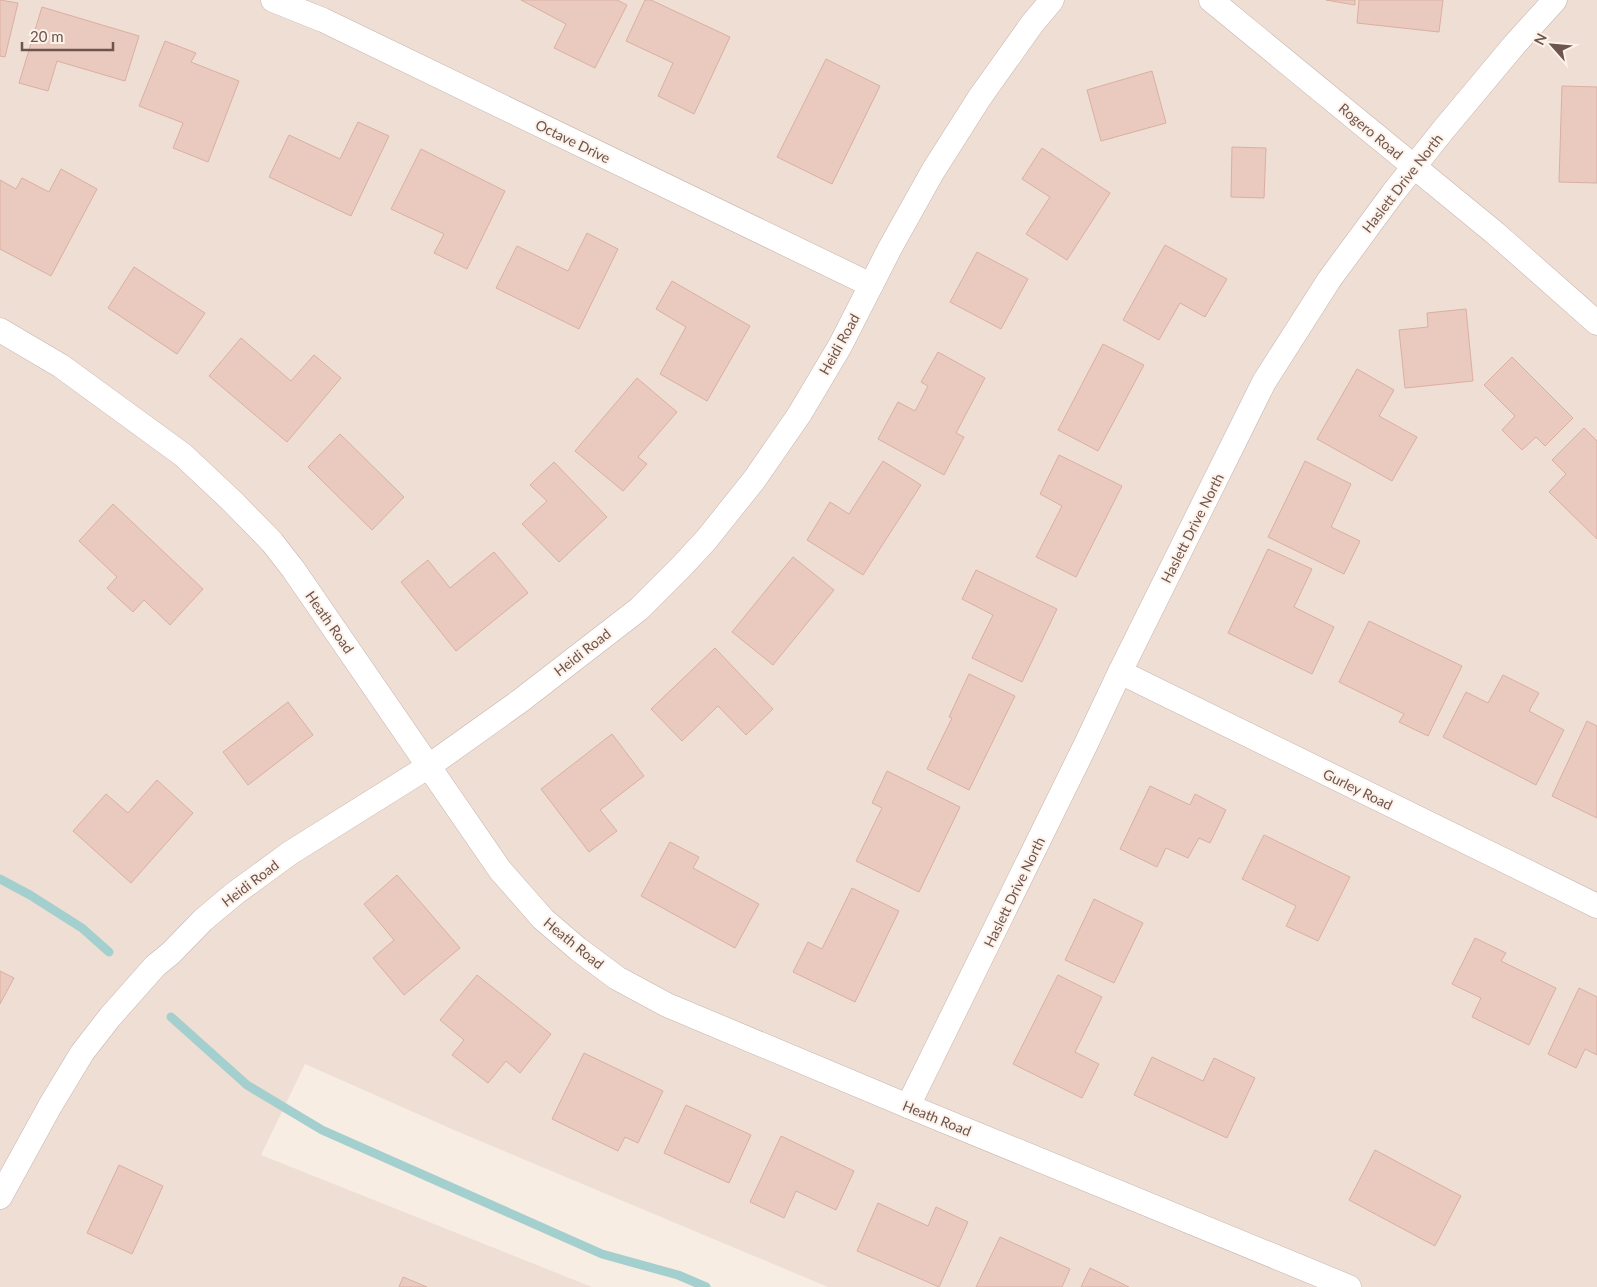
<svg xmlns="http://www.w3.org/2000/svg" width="1597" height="1287" viewBox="0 0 1597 1287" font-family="Lato,sans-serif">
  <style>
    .residential { fill: #efded3 }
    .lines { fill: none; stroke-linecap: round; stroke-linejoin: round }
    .stream { stroke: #a3cfcf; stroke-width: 9 }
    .building { fill: #eacabf; stroke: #daafa2 }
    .street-casing { stroke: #c7b4ac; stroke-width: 25 }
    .street { stroke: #fff; stroke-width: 24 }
    .labels { text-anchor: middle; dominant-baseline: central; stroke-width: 4; stroke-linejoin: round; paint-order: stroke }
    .street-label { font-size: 14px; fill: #6d544d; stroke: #fcf2e9 }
  </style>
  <rect width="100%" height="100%" fill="#f8ede3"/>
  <path class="residential" d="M0 0H1597V1287H828L454 1130 305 1064 261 1155 592 1287H0Z"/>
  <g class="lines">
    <g class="stream">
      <path d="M0 879 30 895 82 928 109 952"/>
      <path d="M171 1017 247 1085 322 1130 602 1254 678 1275 706 1287"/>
    </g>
  </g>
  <g class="building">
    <path d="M0 0 18 3 5 57 0 56Z"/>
    <path d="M521 0H617L627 5 595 68 554 48 566 24Z"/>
    <path d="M645 0H651L730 37 694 114 658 96 673 63 626 41Z"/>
    <path d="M1326 0H1355V5Z"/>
    <path d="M1359 0H1443L1439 32 1357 23Z"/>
    <path d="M42 7 139 36 125 81 57 61 48 91 19 83Z"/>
    <path d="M165 41 196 53 191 62 239 81 208 162 173 148 183 123 139 106Z"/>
    <path d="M826 59 880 86 832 184 777 157Z"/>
    <path d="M1152 71 1166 123 1101 141 1087 90Z"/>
    <path d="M1562 86 1597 87V183L1559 182Z"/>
    <path d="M358 122 389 136 351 216 269 177 289 135 340 159Z"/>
    <path d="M1232 147 1266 148 1264 198 1231 197Z"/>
    <path d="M1042 148 1110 193 1067 260 1026 234 1050 197 1022 179Z"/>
    <path d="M421 149 505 191 467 269 434 253 444 234 391 209Z"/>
    <path d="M61 169 97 189 51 276 0 249V180L16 189 22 178 49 192Z"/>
    <path d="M587 233 618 249 579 329 496 288 517 246 568 271Z"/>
    <path d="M1165 245 1227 279 1205 317 1180 303 1159 340 1123 320Z"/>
    <path d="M977 252 1028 279 1001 329 950 302Z"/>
    <path d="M134 267 205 313 177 354 108 308Z"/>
    <path d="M672 281 750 326 707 401 660 374 686 327 656 309Z"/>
    <path d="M1466 309 1473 381 1405 388 1399 330 1428 327 1427 313Z"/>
    <path d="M241 338 291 381 314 355 341 378 287 442 209 376Z"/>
    <path d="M1103 344 1144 365 1098 451 1058 430Z"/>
    <path d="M938 352 985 378 956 433 964 437 944 475 878 439 898 402 915 411 928 386 921 382Z"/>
    <path d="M1512 357 1573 418 1545 446 1536 437 1522 450 1502 430 1515 416 1484 385Z"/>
    <path d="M1357 369 1394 390 1379 416 1417 437 1392 481 1317 439Z"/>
    <path d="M637 378 677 412 638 457 647 464 623 491 575 451Z"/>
    <path d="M1584 428 1597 441V539L1549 492 1566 474 1552 460Z"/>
    <path d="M340 434 404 497 372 530 308 467Z"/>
    <path d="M1059 455 1122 486 1076 577 1036 557 1062 506 1040 494Z"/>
    <path d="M883 461 921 485 863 575 807 540 830 502 849 514Z"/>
    <path d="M1305 461 1351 484 1331 527 1360 541 1344 574 1268 537Z"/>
    <path d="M554 462 607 517 559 562 522 524 547 501 530 485Z"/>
    <path d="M113 504 203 589 170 625 144 600 133 612 107 588 117 577 79 541Z"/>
    <path d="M1268 549 1312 569 1294 607 1334 627 1312 674 1228 633Z"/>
    <path d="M494 552 528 593 456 651 401 582 428 560 450 588Z"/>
    <path d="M793 557 834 590 773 665 732 632Z"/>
    <path d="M976 570 1057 609 1022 682 972 658 993 615 962 599Z"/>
    <path d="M1369 621 1462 666 1428 736 1399 722 1404 714 1339 682Z"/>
    <path d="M715 648 773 709 746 735 718 706 682 741 651 709Z"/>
    <path d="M969 674 1015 696 969 790 927 769 952 718 949 717Z"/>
    <path d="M1503 675 1539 693 1529 711 1564 730 1536 785 1443 737 1466 692 1488 703Z"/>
    <path d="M288 702 313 735 248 785 223 752Z"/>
    <path d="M1587 721 1597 726V818L1552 796Z"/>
    <path d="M612 734 644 776 600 810 617 831 589 852 541 789Z"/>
    <path d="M887 771 960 807 919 892 856 861 882 808 872 803Z"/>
    <path d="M157 780 193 813 131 883 73 831 106 794 128 813Z"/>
    <path d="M1150 786 1190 805 1195 794 1226 810 1210 843 1199 838 1188 858 1166 848 1157 867 1120 849Z"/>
    <path d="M1264 835 1350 877 1318 941 1286 926 1296 906 1242 879Z"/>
    <path d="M670 842 699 857 693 868 759 904 735 948 641 896Z"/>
    <path d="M397 875 460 948 404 995 373 958 394 940 364 904Z"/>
    <path d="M852 888 899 911 855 1002 793 972 808 942 822 949Z"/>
    <path d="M1094 899 1143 923 1114 983 1065 960Z"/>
    <path d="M1475 938 1506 953 1501 961 1556 988 1529 1045 1472 1017 1481 998 1452 984Z"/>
    <path d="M0 971 14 978 0 1004Z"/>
    <path d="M477 975 551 1034 520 1073 506 1061 488 1083 452 1055 464 1040 440 1020Z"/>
    <path d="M1058 975 1102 997 1075 1052 1099 1064 1082 1098 1013 1064Z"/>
    <path d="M1579 988 1597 997V1055L1585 1049 1576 1068 1548 1054Z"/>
    <path d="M584 1053 663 1091 638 1143 625 1137 618 1151 552 1119Z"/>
    <path d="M1152 1057 1203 1081 1214 1058 1255 1078 1227 1138 1134 1095Z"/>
    <path d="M686 1105 751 1135 729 1183 664 1153Z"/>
    <path d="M781 1136 854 1171 836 1210 796 1191 784 1218 750 1202Z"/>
    <path d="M1375 1150 1461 1196 1435 1246 1349 1200Z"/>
    <path d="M119 1165 163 1186 132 1254 87 1233Z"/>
    <path d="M878 1203 928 1226 936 1207 968 1222 939 1287 857 1251Z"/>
    <path d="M1000 1237 1070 1269 1062 1287H976Z"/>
    <path d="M1090 1268 1129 1287H1081Z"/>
    <path d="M403 1277 427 1287H399Z"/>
  </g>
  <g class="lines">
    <defs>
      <g id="street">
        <path d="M273 0 323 20 871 285"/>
        <path d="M1211 0 1495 233 1597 323"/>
        <path d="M0 330 61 366 183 455 233 502 272 542 293 569 500 870 543 919 578 949 617 978 667 1005 908 1106 1349 1287"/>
        <path d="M1120 672 1597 906"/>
        <path d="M908 1106 1086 744 1120 672 1264 382 1329 280 1393 193 1444 129 1515 44 1555 0"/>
        <path d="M0 1197 50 1106 82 1053 110 1017 155 966 171 953 203 920 234 894 290 853 429 766 520 701 639 609 682 566 706 540 754 480 799 415 840 346 890 248 933 171 980 97 1032 24 1052 0"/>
      </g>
    </defs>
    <use href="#street" class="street-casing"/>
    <use href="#street" class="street"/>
  </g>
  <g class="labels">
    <g class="street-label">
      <text transform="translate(1371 131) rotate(40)">Rogero Road</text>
      <text transform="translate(573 141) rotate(26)">Octave Drive</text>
      <text transform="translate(1402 183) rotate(-52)">Haslett Drive North</text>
      <text transform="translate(839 344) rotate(-61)">Heidi Road</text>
      <text transform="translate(1192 528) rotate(-63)">Haslett Drive North</text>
      <text transform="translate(330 622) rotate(55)">Heath Road</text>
      <text transform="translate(582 652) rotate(-38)">Heidi Road</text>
      <text transform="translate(1358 789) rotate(26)">Gurley Road</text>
      <text transform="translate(250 883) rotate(-37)">Heidi Road</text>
      <text transform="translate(1014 892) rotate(-64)">Haslett Drive North</text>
      <text transform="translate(574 943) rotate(39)">Heath Road</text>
      <text transform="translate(937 1118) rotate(22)">Heath Road</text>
    </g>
  </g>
  <g transform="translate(1552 45) rotate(297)" stroke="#fcf2e9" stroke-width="4" paint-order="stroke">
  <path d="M0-4L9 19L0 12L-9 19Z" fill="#6d544d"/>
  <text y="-8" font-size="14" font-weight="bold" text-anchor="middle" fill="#6d544d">N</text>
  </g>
  <path d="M22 42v8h91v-8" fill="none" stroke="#6d544d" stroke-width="2.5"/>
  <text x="30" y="42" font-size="15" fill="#6d544d" stroke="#fcf2e9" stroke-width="4" paint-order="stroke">20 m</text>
</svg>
